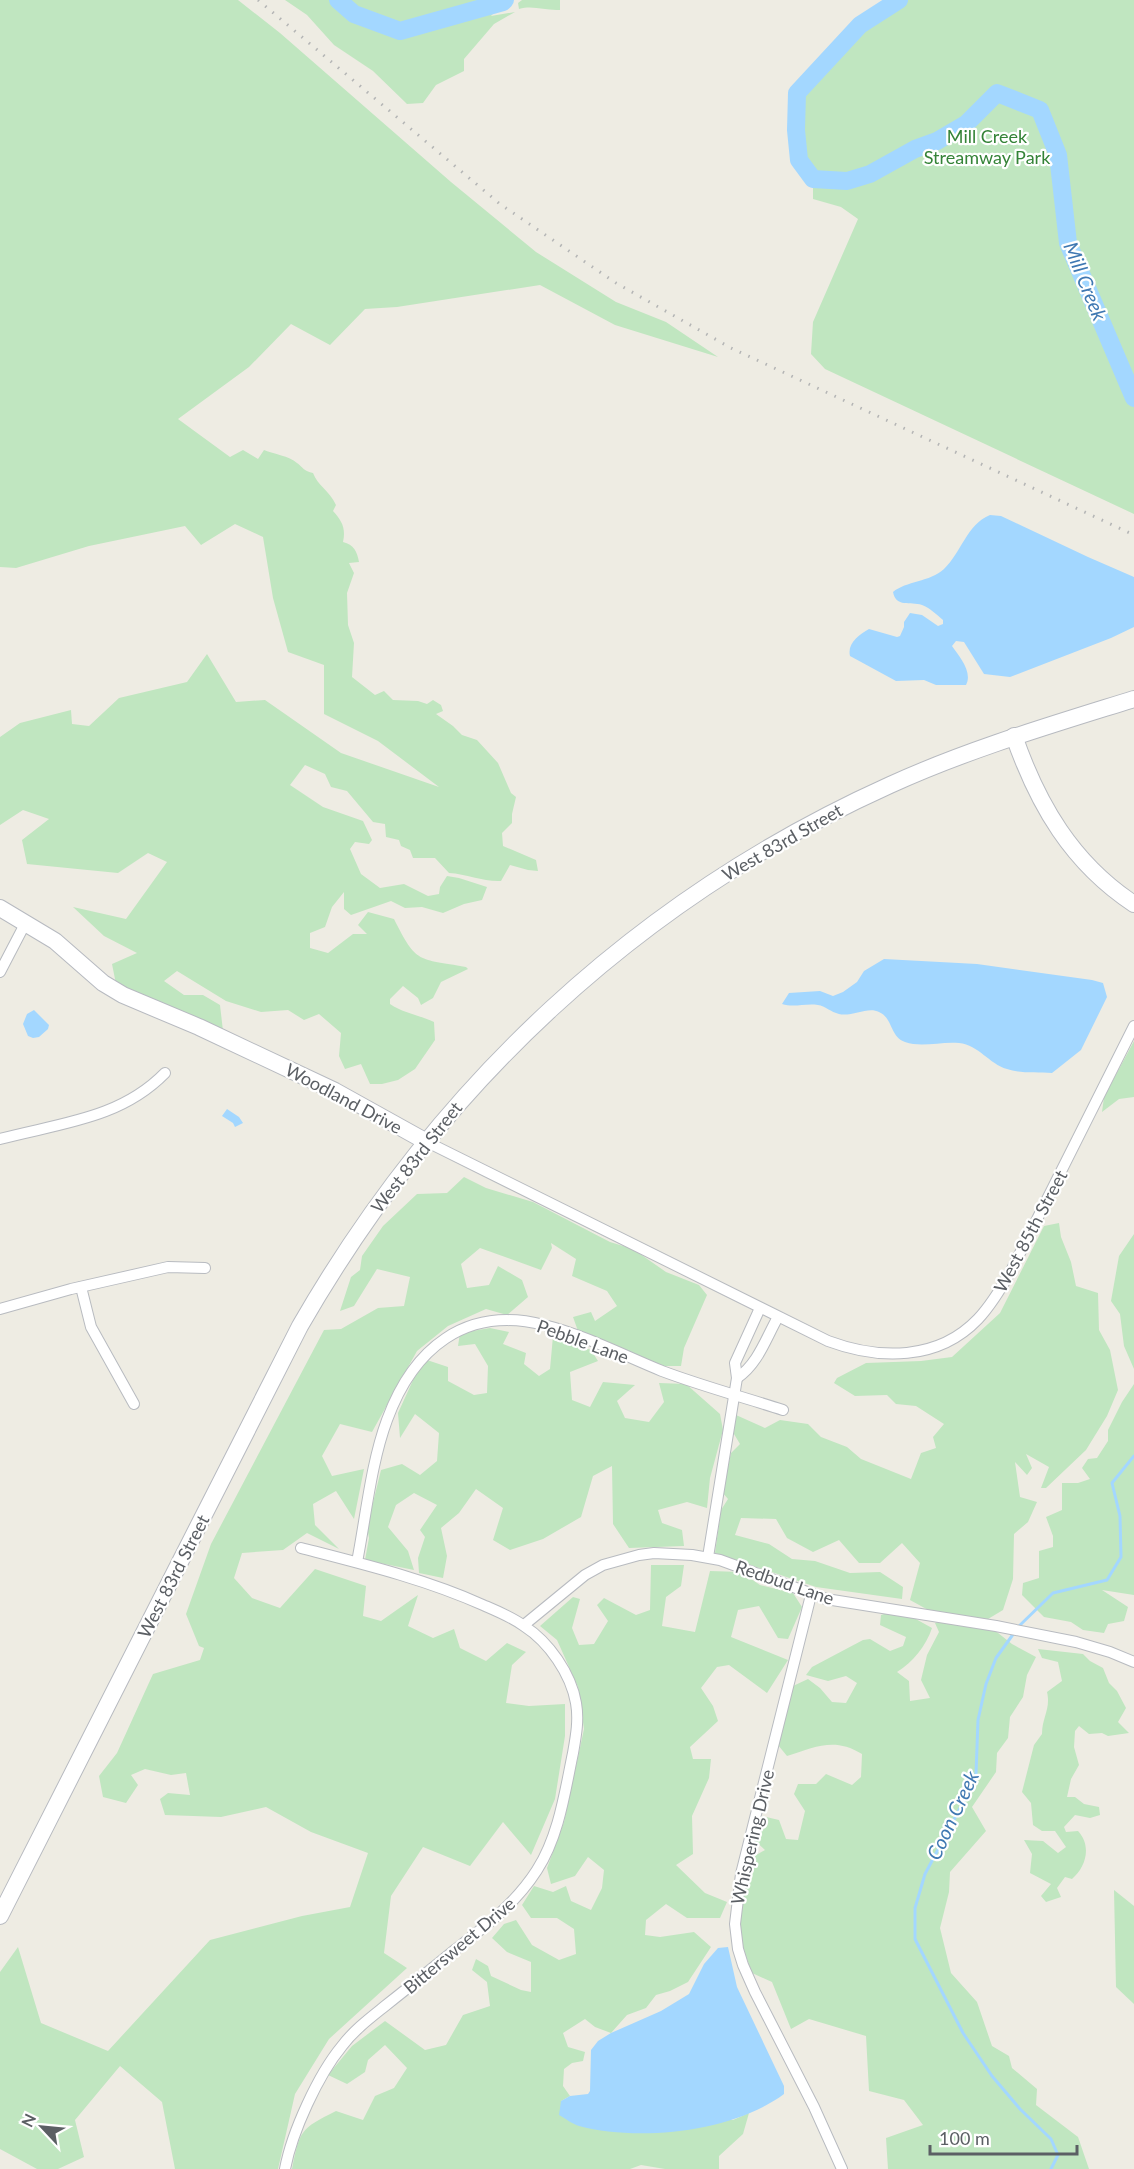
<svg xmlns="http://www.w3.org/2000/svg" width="1134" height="2169" viewBox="0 0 1134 2169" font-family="Lato,sans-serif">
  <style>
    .green { fill: #c0e6c0 }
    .water { fill: #a3d7ff }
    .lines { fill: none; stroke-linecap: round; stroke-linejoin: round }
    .stream { stroke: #a3d7ff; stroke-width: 3 }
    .river { stroke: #a3d7ff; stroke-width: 18 }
    .street-casing { stroke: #b8bbc0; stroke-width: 12 }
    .secondary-casing { stroke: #b7bac0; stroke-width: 18 }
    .street { stroke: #fff; stroke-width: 10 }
    .secondary { stroke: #fff; stroke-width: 16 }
    .rail { stroke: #b4b5b5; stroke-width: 3; stroke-dasharray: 1.5 8; stroke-linecap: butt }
    .labels { text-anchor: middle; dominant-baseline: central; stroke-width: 4.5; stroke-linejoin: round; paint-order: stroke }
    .park-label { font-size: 18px; fill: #348337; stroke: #fff }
    .street-label { font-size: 18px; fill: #5b5f64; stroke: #fff }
    .water-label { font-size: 20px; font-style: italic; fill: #3f78b2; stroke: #fff }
  </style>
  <rect width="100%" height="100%" fill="#eeece3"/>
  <g class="green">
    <path d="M0 0H238L280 33 451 182 536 252 616 302 666 322 718 357 615 325 540 285 397 307 365 309 330 345 291 324 249 367 178 419 230 457 243 450 258 459 264 450C274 454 289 456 297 463 305 469 302 470 313 473 318 486 329 490 336 505L333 511C342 521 346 528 343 542 354 545 357 551 359 562L349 563 354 573 347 593 348 625 354 643 352 677 375 695 384 691 393 700 418 701 427 704 433 700 441 705 443 711 436 714 453 726 462 735 477 740 498 763 511 793 516 797 512 814V823L502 833 503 846 536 860 538 871 528 870 510 865 501 881C484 882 467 874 449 873L435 858H413L410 850 401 846 399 840 386 837 385 824 373 822 347 791 331 787 325 774 305 765 290 785 323 807 363 821 372 840 369 844 355 842 350 849 361 874 380 888 404 884 428 896 439 894 440 887 447 876 459 878 487 887 482 900 464 904 443 913 422 907 405 908 391 901 351 915 344 909V892L332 907 325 927 310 933V948L328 953 353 934H367L358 925 368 912 394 919C417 965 418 958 466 967L468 969 441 982 433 998 421 1005 418 998 403 986 390 999V1004C403 1013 419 1015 434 1022L435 1040 415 1069 398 1080 382 1084H370L361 1064 345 1069 339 1056 341 1033 319 1014 304 1020 288 1010 261 1012 226 1001 177 971 164 981 184 995H203L220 1005 223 1031 116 984 112 964 137 953 104 936 73 907 126 919 167 862 148 853 118 873 27 864 22 840 49 819 23 810 0 825V737L20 723 71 710 72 724 89 726 119 698 187 682 207 654 236 702 265 700 341 753 439 787 378 741 324 714V665L288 652 273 598 263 537 235 524 201 545 185 526 89 546 16 568 0 567Z"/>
    <path d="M285 0H505L491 16 515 12 494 24 464 59V71L436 85 423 103 407 104 373 71 334 45 307 15Z"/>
    <path d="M522 0H560V10C545 11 534 5 519 9L518 3Z"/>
    <path d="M899 0H1134V514L825 369 811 354 813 322 858 219 841 207 813 199V179L799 160 796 130 797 93 860 25Z"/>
    <path d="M1134 1041V1097L1119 1099 1102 1112 1104 1097Z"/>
    <path d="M464 1177 486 1188 533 1202 610 1242 633 1249 666 1272 699 1285 707 1295 684 1348 681 1366H660L578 1331 573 1317 591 1312 595 1321 617 1306 607 1291 572 1276 576 1259 551 1243 552 1248 541 1270 480 1248 461 1264 467 1288 489 1285 498 1266 522 1280 528 1297 507 1315 486 1309 448 1326 417 1351 372 1432 340 1424 322 1456 332 1476 364 1469 354 1519 336 1491 313 1504 315 1525 339 1549 307 1533 283 1550 242 1553 234 1578 252 1598 280 1608 315 1569 366 1586 363 1616 381 1621 418 1595 408 1626 433 1638 454 1629 460 1648 486 1661 507 1643 526 1652 512 1665 506 1703 529 1706 565 1704V1736L555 1799 531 1855 503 1822 470 1866 423 1847 391 1896 384 1953 407 1968 329 2039 295 2094 278 2169H175L162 2102 120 2066 75 2120 84 2157 58 2169H37L0 2149V1972L18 1947 41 2023 108 2051 210 1940 302 1916 350 1907 368 1853 311 1832 266 1807 221 1817 165 1815 160 1799 168 1793 190 1795 186 1773 171 1775 145 1769 131 1775 138 1785 126 1803 103 1797 99 1776 117 1753 153 1674 200 1660 204 1648 199 1646 186 1614 211 1544 324 1330 341 1329 378 1308 404 1306 410 1277 377 1269 354 1306 340 1311 351 1277 360 1270 362 1256 383 1226 417 1194 447 1193Z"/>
    <path d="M1059 1223 1061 1237 1071 1262 1076 1286 1098 1293 1099 1330 1110 1350 1118 1390 1107 1416 1086 1450 1046 1488H1041L1049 1467 1026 1454 1032 1468 1027 1475 1015 1462 1020 1497 1037 1502 1028 1522 1014 1534 1013 1579 1003 1610 988 1619 930 1611 910 1600 920 1563 902 1543 880 1563H859L839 1540 813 1552 787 1538 776 1519 741 1518 735 1535 769 1544 792 1559 815 1561 850 1573 880 1572 903 1587 902 1599 816 1587 715 1553 721 1510 728 1499 722 1492 731 1453 740 1444 731 1429 736 1415 765 1428 780 1420 808 1424 821 1437 847 1447 861 1459 911 1479 921 1453 936 1448 933 1437 944 1424 916 1406 896 1404 887 1395 855 1396 834 1383 837 1378 866 1363 921 1361 952 1357 1000 1313 1044 1226Z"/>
    <path d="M1134 1234V1369L1124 1346 1120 1314 1111 1301 1119 1256Z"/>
    <path d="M490 1328 509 1332 503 1344 526 1353 524 1364 539 1376 550 1369 553 1336 591 1350 598 1361 570 1372 572 1400 590 1407 603 1382 635 1385 617 1401 625 1418 649 1422 664 1402 659 1383 686 1384 720 1414 723 1430 710 1478 707 1508 687 1502 658 1510 662 1523 682 1530 684 1546 629 1548 613 1524 612 1466 593 1476 581 1517 543 1539 510 1550 493 1540 503 1508 476 1489 459 1513 441 1528 447 1556 443 1578 419 1573 418 1558 425 1537 420 1530 437 1505 414 1493 396 1505 388 1527 408 1551 414 1570 365 1560 369 1538 367 1527 381 1470 402 1464 420 1475 437 1461 439 1433 415 1414 400 1438 398 1413 414 1378 427 1360 448 1367V1381L474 1395 487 1393 488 1366 475 1344 458 1346 460 1333Z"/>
    <path d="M1134 1384V1595L1102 1590 1128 1607 1124 1621 1108 1624 1104 1633 1083 1630 1071 1622 1044 1617 1022 1595 1023 1583 1039 1578V1551L1053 1547V1536L1046 1517 1062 1510V1483H1078L1090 1479 1082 1468 1088 1459 1097 1458 1108 1441V1430L1122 1402Z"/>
    <path d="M651 1565H684L681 1586 666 1597 662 1626 695 1632 710 1571 741 1572 760 1585 793 1593 802 1607 788 1639 778 1638 759 1606 738 1610 731 1637 788 1660 767 1693 729 1665 717 1667 701 1688 713 1706 718 1721 690 1747 693 1759H711L709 1778 692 1816 693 1854 676 1865 705 1893 727 1902 720 1918H687L666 1904 646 1920 645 1935 660 1937 694 1932 711 1947 688 1982 670 1991 656 1995 646 2008 627 2015 611 2033 595 2027 585 2019 563 2033 568 2047 585 2052 583 2061 572 2063 564 2069 563 2086 570 2096 561 2101 733 2120 749 2113 743 2134 719 2156V2169H665L641 2165 630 2169H292C300 2130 300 2129 336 2111L363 2120 375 2096 394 2088 407 2068 385 2045 368 2060 365 2072 347 2084 328 2075 352 2046 385 2021 425 2050 446 2045 463 2015 490 2006 487 1982 472 1970 476 1959 488 1966 491 1976 521 1990 531 1992V1962L507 1952 492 1938 504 1924 516 1920 532 1945 559 1960 576 1954 574 1929 557 1918H531L522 1905 534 1886 553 1892 566 1886 571 1901 591 1910 602 1888 604 1870 588 1857 575 1876 551 1884 547 1868 564 1822 584 1729 578 1687 557 1640 540 1626 573 1597 580 1599 572 1628 579 1645 594 1644 608 1621 597 1605 604 1598 636 1615 650 1610Z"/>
    <path d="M891 1612 914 1618 932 1628C926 1646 913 1662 897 1672L909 1681 910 1701 930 1698 921 1680 927 1655 939 1632 935 1623 942 1620 993 1629 1012 1644 1036 1657 1027 1675 1023 1697 1010 1717 1008 1738 997 1753 996 1772 972 1807 986 1831 950 1872 949 1892 940 1928 951 1973 977 2002 992 2046 1009 2056 1012 2068 1037 2089 1036 2105 1078 2137 1089 2169H888L886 2138 923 2125 904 2100 869 2091 866 2036 809 2019 791 2029 772 1982 752 1973 741 1942 740 1918 743 1885 751 1858 765 1850 754 1840 762 1816 779 1820 786 1839 798 1840 805 1811 794 1794 798 1784H816L826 1774 852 1785 861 1777 862 1754C834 1737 816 1747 787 1756L778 1745 793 1686 808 1679 820 1688 832 1702 846 1703 857 1683 846 1676 828 1681 806 1675 812 1667 863 1640 870 1639 890 1651 903 1646 906 1637 880 1625 881 1615Z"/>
    <path d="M1038 1649 1083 1654 1090 1661 1103 1668 1109 1683 1117 1691 1126 1708 1118 1722 1129 1733 1108 1736 1102 1733 1089 1734 1079 1726 1075 1731 1074 1747 1079 1765 1071 1779 1067 1797H1075L1084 1804 1099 1807 1100 1815 1090 1818 1075 1815 1064 1827 1066 1832 1078 1831C1092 1846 1086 1867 1072 1879L1065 1877 1057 1888 1061 1897 1046 1902 1041 1896 1051 1884 1030 1873 1032 1854 1024 1840 1043 1841 1058 1853 1066 1847 1055 1831H1042L1033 1825 1031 1803 1022 1792 1034 1745 1042 1734C1042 1717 1051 1709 1047 1692L1062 1681 1058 1662 1042 1658Z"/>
    <path d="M1114 1890 1134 1906V2004L1116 1987Z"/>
  </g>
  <g class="water">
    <path d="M990 515 1001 516 1088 557 1134 577V627L1111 638 1010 677 984 674 964 642 956 641 952 646C959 656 973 672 966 685H936L924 680 896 681 850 656C847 643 859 635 869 629L897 637 900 636 904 627V622L910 613 922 615 938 626 943 624V620C936 614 930 608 922 605 910 601 896 608 893 592 906 581 930 582 944 569 961 553 967 524 990 515Z"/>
    <path d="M884 959 977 964 1092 980 1103 983 1107 997 1081 1050 1052 1073C1038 1072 1021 1074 1007 1069 989 1064 979 1045 959 1043 942 1041 922 1048 905 1042 890 1037 893 1018 879 1012 868 1006 852 1017 839 1014 831 1012 825 1006 818 1005 805 1003 794 1008 782 1004L789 993 820 991 833 996 843 992 857 982 864 971Z"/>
    <path d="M34 1010 49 1025 48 1029 39 1037 33 1038 28 1036 23 1024 27 1014Z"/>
    <path d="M227 1109 239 1117 243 1123 235 1127 233 1123 222 1116Z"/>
    <path d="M728 1947 737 1987 784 2086V2094C733 2132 639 2142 579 2126 572 2124 565 2118 559 2115L561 2101 570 2096 588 2094 590 2091 591 2050 598 2041 611 2033 661 2011 689 1994 704 1964 718 1948Z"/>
  </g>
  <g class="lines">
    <g class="stream">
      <path d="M1017 1628 1053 1593 1107 1580 1121 1557 1120 1516 1112 1483 1134 1456"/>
      <path d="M1014 1633 996 1658 986 1684 978 1720 976 1774 966 1797 925 1874 915 1908V1939L963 2033 992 2076 1020 2109 1051 2139 1058 2155 1051 2169"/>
    </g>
    <g class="river">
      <path d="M338 0 354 14 400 31 503 2 505 0"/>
      <path d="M899 0 860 25 797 93 796 130 799 160 813 179 847 181 870 174 915 149 937 141 966 124 997 93 1040 110 1058 155 1068 243 1134 398"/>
    </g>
    <defs>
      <g id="street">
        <path d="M0 972 25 924"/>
        <path d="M0 1139C60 1123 120 1119 165 1073"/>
        <path d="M425 1141 828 1341C879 1360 938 1361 978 1319 992 1304 1002 1287 1012 1269L1134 1026"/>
        <path d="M81 1287 91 1327 134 1404"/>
        <path d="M0 1309 71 1289 168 1267 205 1268"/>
        <path d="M737 1378C758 1364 766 1338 778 1317"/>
        <path d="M708 1557 737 1378 735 1363 760 1308"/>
        <path d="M357 1562C366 1516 371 1463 387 1420 413 1349 465 1305 544 1325 582 1334 625 1356 662 1371 702 1386 743 1397 783 1410"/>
        <path d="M811 1595 741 1874 735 1924 738 1949 743 1965 755 1992 814 2107 842 2169"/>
        <path d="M524 1625 585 1575 603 1565 639 1555 654 1553 692 1555 720 1560 826 1599 996 1626 1076 1642 1110 1652 1134 1662"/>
        <path d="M285 2169C292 2132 318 2075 342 2046 354 2030 370 2018 385 2006 409 1987 433 1968 456 1949 487 1925 516 1903 537 1870 559 1836 565 1791 573 1753 576 1736 579 1720 576 1703 571 1674 549 1642 524 1626 512 1617 497 1611 483 1605 425 1579 363 1564 301 1548"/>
      </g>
      <g id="secondary">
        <path d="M1014 736C1038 805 1072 863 1134 904"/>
        <path d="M0 908 55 941 103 983 123 995 199 1027 335 1091 425 1141"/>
        <path d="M0 1916 300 1326C438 1086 637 899 890 785 969 749 1051 725 1134 699"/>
      </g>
    </defs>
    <use href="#street" class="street-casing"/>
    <use href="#secondary" class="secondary-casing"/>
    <use href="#street" class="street"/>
    <use href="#secondary" class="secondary"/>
    <path class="rail" d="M258 0 500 204 616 283 731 348 1134 535"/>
  </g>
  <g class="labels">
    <g class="park-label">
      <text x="987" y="136">Mill Creek<tspan x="987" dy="21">Streamway Park</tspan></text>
    </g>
    <g class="street-label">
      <text transform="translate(782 842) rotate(-30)">West 83rd Street</text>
      <text transform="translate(344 1098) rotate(28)">Woodland Drive</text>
      <text transform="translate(416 1157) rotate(-52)">West 83rd Street</text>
      <text transform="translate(1030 1231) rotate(-62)">West 85th Street</text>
      <text transform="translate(583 1341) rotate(20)">Pebble Lane</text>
      <text transform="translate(173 1576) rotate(-63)">West 83rd Street</text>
      <text transform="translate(785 1582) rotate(19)">Redbud Lane</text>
      <text transform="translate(752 1837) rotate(-77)">Whispering Drive</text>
      <text transform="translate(459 1945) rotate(-40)">Bittersweet Drive</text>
    </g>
    <g class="water-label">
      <text transform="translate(1086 281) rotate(68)">Mill Creek</text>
      <text transform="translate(952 1815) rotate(-65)">Coon Creek</text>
    </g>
  </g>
  <g transform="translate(42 2127) rotate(296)" stroke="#ffffff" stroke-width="4.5" paint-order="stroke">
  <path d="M0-4.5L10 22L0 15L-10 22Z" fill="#5b5f64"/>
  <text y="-9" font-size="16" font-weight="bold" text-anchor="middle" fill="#5b5f64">N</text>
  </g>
  <path d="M930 2145v9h147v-9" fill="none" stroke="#5b5f64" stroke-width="3"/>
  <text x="939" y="2145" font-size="18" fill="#5b5f64" stroke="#ffffff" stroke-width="4.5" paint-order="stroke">100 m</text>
</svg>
